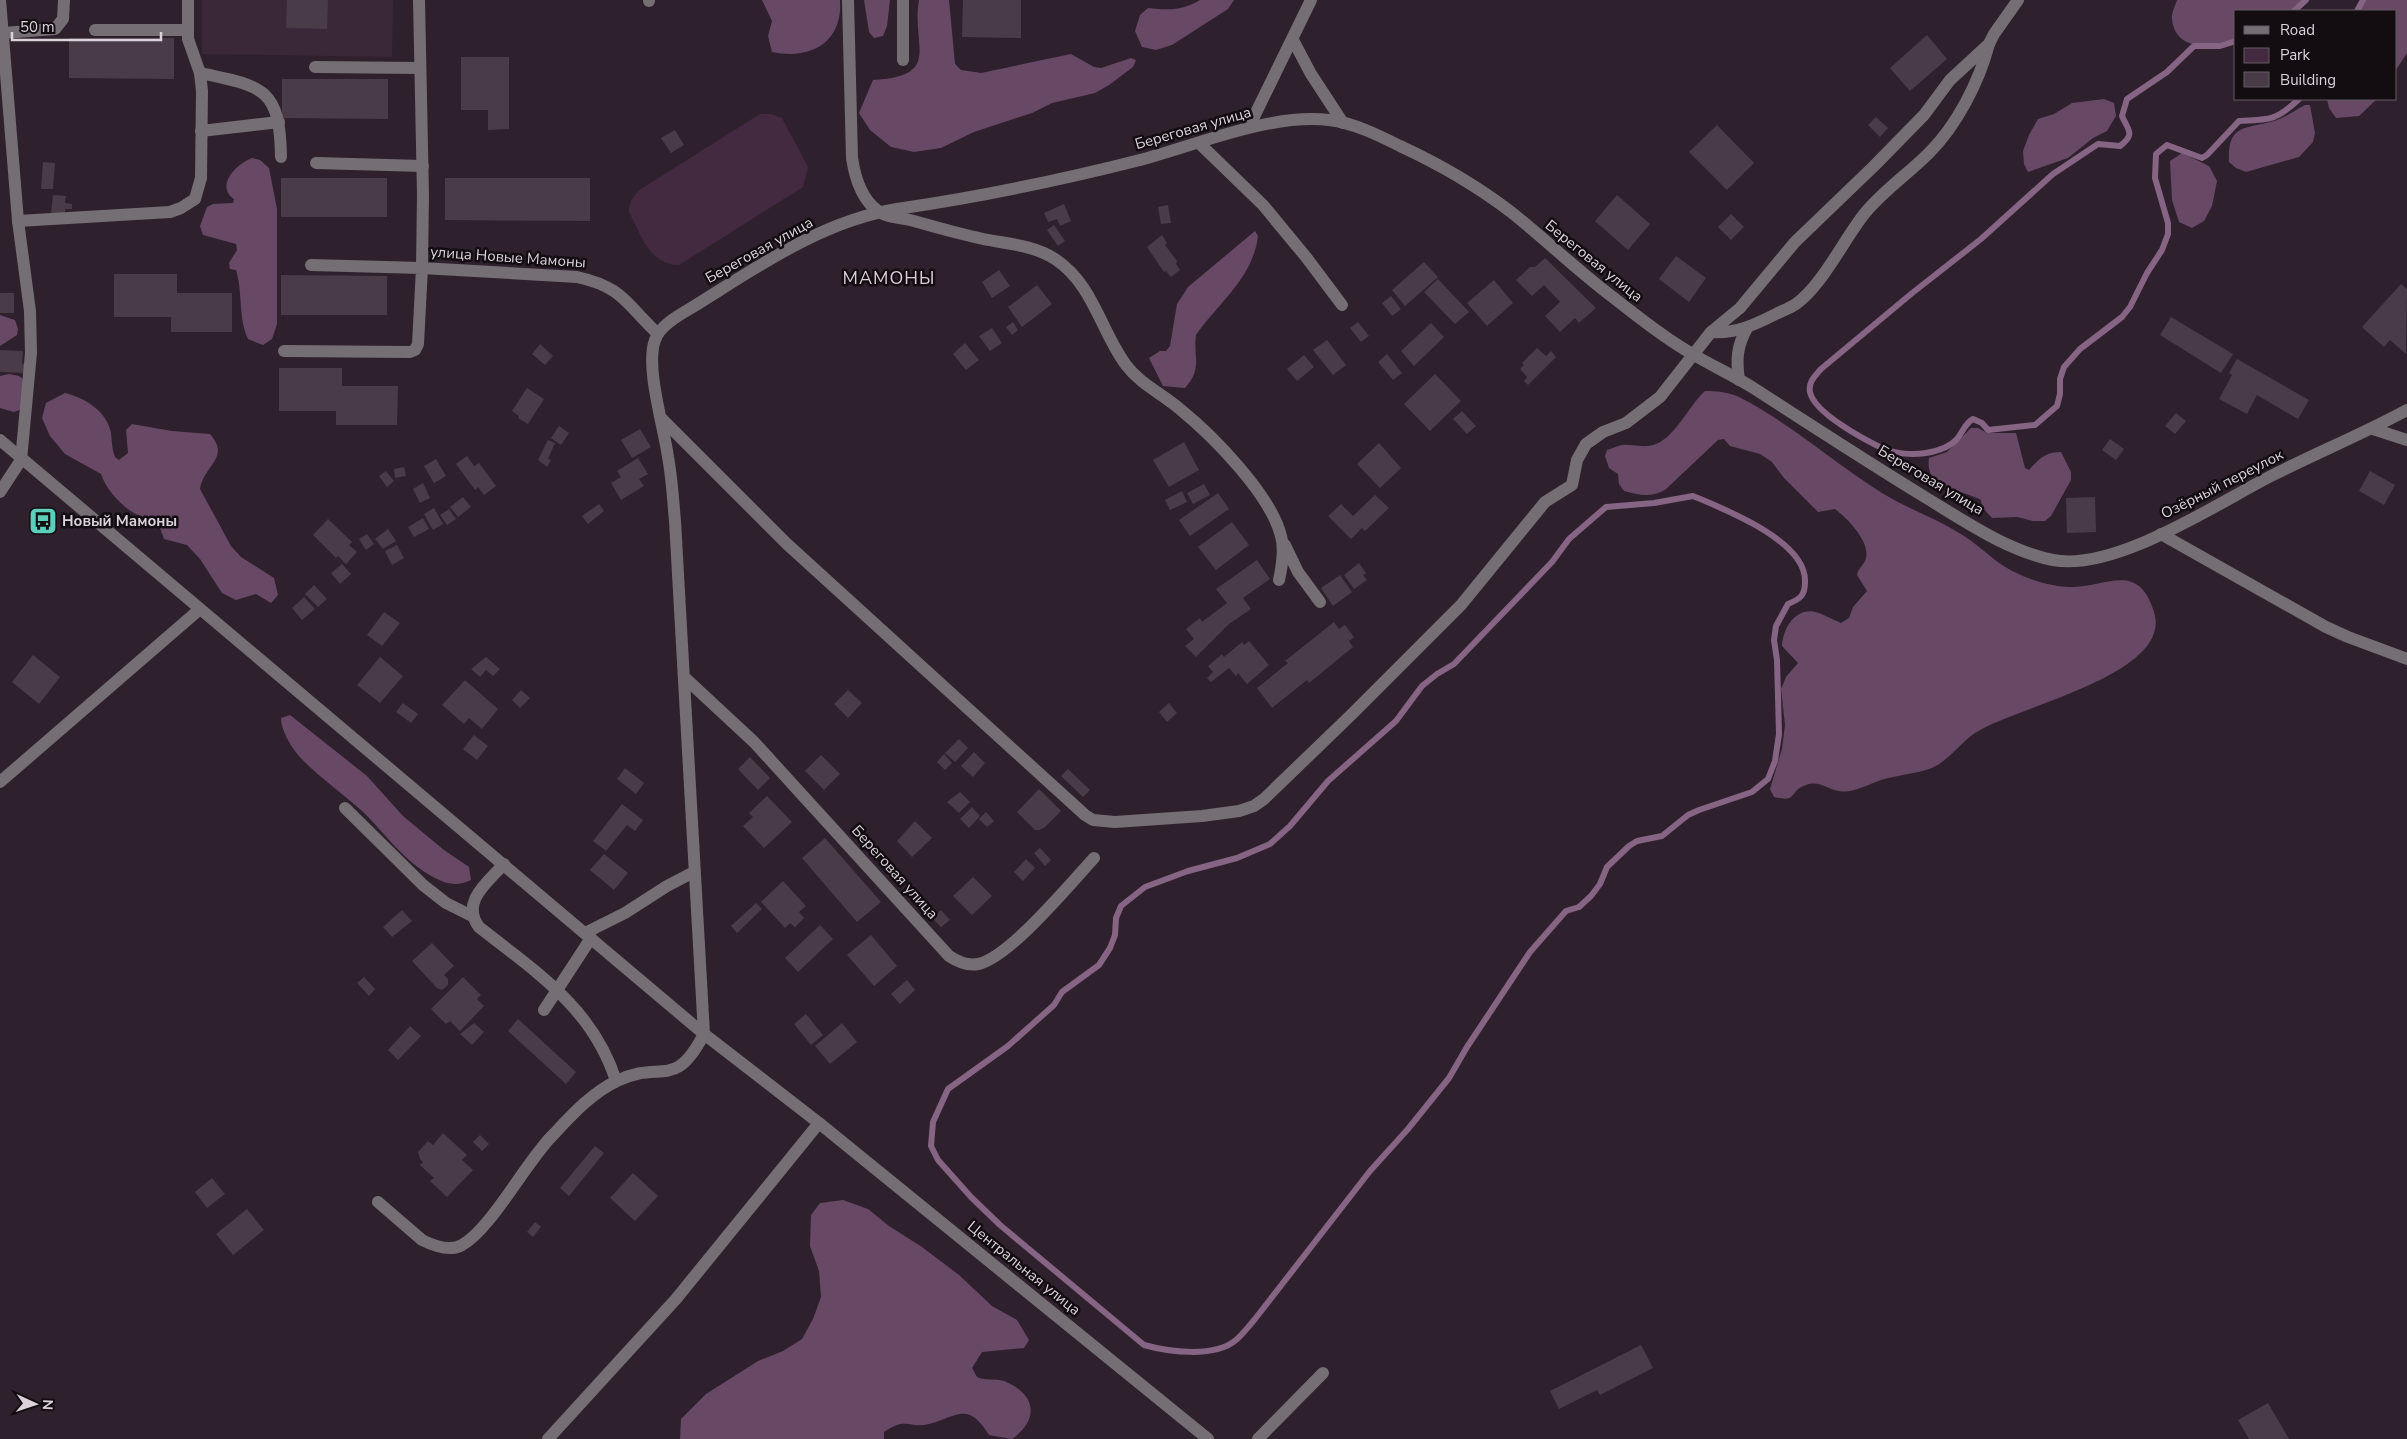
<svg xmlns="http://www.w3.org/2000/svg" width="2407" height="1439" viewBox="0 0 2407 1439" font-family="'Nunito Sans',sans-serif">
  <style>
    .built { fill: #3a2838 }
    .green { fill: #432a41 }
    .forest { fill: #674865 }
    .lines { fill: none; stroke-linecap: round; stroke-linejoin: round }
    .stream { stroke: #866483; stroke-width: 6 }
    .building { fill: #493b48 }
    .minor { stroke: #756e74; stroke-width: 12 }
    .labels { text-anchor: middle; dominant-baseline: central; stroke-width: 5; stroke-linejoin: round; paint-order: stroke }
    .street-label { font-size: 15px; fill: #dbd2da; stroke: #130d12 }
    .poi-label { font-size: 15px; font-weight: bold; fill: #dbd2da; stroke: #130d12; text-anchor: start }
    .quarter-label { font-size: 18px; letter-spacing: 1px; fill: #ddcbdb; stroke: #130d12 }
  </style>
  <rect width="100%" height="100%" fill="#2e212d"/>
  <path class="built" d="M202 0H393L392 57 202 54Z"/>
  <path class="green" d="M760 114H771L782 118 808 167 803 187 679 265C649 265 641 234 629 212 629 201 633 196 641 189Z"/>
  <g class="forest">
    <path d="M762 0H840C843 43 810 60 772 52L768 36 772 21Z"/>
    <path d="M864 0H890L887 26 883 36 874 38 869 32Z"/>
    <path d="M919 0H949L955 64 961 70 981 73 1071 54 1094 67 1101 68 1131 58 1136 60 1133 67 1109 85 1095 93 1052 103 1032 113 974 132 941 148 914 152 891 147 870 130 859 113 873 80C943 76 911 46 919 0Z"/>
    <path d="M1200 0H1234L1228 9 1172 45 1156 50 1142 47 1135 31 1140 15 1148 8C1168 10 1182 11 1200 0Z"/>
    <path d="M2177 0H2306L2294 11H2236V41C2213 48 2175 52 2172 19 2171 14 2175 6 2177 0Z"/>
    <path d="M2363 0H2407V53L2396 70V11H2357Z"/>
    <path d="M2104 99 2114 103 2116 116 2107 131 2093 138 2068 158 2028 172 2024 164 2023 151 2029 135 2038 119 2054 114 2072 103Z"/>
    <path d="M2327 99H2377L2359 116 2336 118 2329 108Z"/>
    <path d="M2305 105H2310L2315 133 2313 142 2299 157 2246 172 2236 168 2229 162C2227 124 2245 129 2274 121 2285 118 2295 110 2305 105Z"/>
    <path d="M2182 153 2209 166 2217 181 2212 206 2204 221 2192 228 2179 222 2172 200 2170 161Z"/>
    <path d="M252 158 260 160 269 168 277 209V324L272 339 263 345 248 339C238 317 243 293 236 270L230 269 229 263 237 250 236 244 203 235 200 226 207 207 213 204 233 203 234 199C215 186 236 164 252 158Z"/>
    <path d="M1255 231 1258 236C1253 278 1219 302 1196 335 1193 357 1203 368 1185 388L1163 386 1149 358 1160 351H1166L1170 346 1177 304 1188 287Z"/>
    <path d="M0 315 15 320 18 329 17 335 0 346Z"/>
    <path d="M9 374 19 376 25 381 22 409 14 412 0 408V376Z"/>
    <path d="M1705 391C1717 391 1728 392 1739 397 1790 423 1833 462 1882 493 1908 509 1938 519 1964 536 1975 543 1985 552 1995 560 2016 576 2047 587 2073 587 2107 587 2138 561 2154 612 2174 675 2013 707 1975 733 1960 743 1947 763 1929 769 1914 774 1897 775 1881 780 1869 784 1852 794 1839 791 1827 789 1819 780 1806 785 1788 791 1799 803 1774 797L1770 789 1782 749 1785 725 1781 689 1786 677 1798 663 1782 646C1783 627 1797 605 1819 613 1827 616 1833 620 1841 623L1849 618 1853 607 1867 591 1857 575C1858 568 1865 564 1866 558 1870 541 1847 518 1835 509L1818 512 1784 478 1772 462 1760 454 1730 446 1724 439 1718 440 1665 490C1650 498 1639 495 1624 491L1619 484 1618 474 1609 468 1605 456 1607 450C1611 449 1617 446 1622 445 1633 444 1642 448 1653 445 1674 440 1689 405 1705 391Z"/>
    <path d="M65 393C85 398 107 411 111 433 112 442 112 449 115 457L119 460 128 453 126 430 132 424 172 431 210 434C231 458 204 465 200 489L231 546 241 557 274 578 278 595 271 603 256 594 236 600 222 593 200 559 187 545 164 539C156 513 152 523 134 513 120 505 106 489 101 474L65 454 50 436 42 418 46 403Z"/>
    <path d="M1971 428H1978L1987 433H2016L2025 468 2029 470C2039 459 2045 452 2061 452L2071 472V480L2051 516 2045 521H2033L2017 517 1992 518 1982 507 1981 500C1961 489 1924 490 1929 458L1947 452Z"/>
    <path d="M290 715 367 776 403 816 444 850 469 867 471 880C458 886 448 885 435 878 404 862 386 834 362 811 341 792 317 776 298 755 290 745 281 730 281 718Z"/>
    <path d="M843 1200 868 1209 889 1226 922 1247 959 1275 992 1306 1017 1320 1029 1340 1024 1348 982 1352 972 1368 977 1377C985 1381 995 1378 1004 1381 1036 1394 1040 1419 1012 1439L989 1435C968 1401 958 1416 929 1424 909 1429 907 1416 884 1432V1439H680L681 1419 706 1394 758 1361 783 1351 802 1339 813 1319 821 1297 819 1271 810 1246 811 1215 820 1203Z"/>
  </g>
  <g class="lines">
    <g class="stream">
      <path d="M2294 11 2306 0"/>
      <path d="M2357 11 2363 0"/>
      <path d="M2236 41 2220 46H2194L2167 72 2127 99 2122 116C2128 130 2136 134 2120 146L2098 144 2053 174 1981 239 1911 294 1821 369C1815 376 1808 382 1810 392 1814 413 1865 440 1884 449 1896 454 1913 455 1926 453 1938 451 1949 448 1957 439 1963 432 1965 423 1973 419L1982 423 1988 430 2035 425 2057 406 2060 394V379L2064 367 2080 349 2122 317 2130 307 2147 273 2162 250 2168 234V223L2155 178 2156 154 2167 145 2202 158 2207 155 2239 121C2269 120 2276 121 2299 99"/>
      <path d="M1693 496C1724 509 1807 541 1805 582 1805 596 1800 599 1788 604L1776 626 1774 640 1777 660 1779 734 1775 761 1768 779 1752 792 1699 810 1688 815 1662 836 1637 841 1629 846 1607 867 1600 884 1591 896 1579 907 1566 911 1530 952 1467 1047 1449 1078 1408 1129 1370 1171 1255 1319C1249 1326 1243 1334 1236 1340 1215 1358 1169 1352 1144 1345L1000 1225 971 1197 938 1160 931 1146 933 1122 948 1089 1008 1046 1054 1005 1062 992 1099 965 1110 948 1115 935 1116 918 1121 906 1145 887 1188 871 1237 858 1270 844 1290 826 1328 781 1396 721 1422 686 1437 674 1454 664 1552 562 1569 539 1606 507 1654 503Z"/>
    </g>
  </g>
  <g class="building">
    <path d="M287 0H328L327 29 286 28Z"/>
    <path d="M963 0H1021V38L962 37Z"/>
    <path d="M1927 35 1947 59 1910 91 1890 68Z"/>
    <path d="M69 38H174V79L69 78Z"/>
    <path d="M461 57H509V129L488 130V110H461Z"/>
    <path d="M282 79H388V119L282 118Z"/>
    <path d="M1876 117 1888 128 1880 137 1868 125Z"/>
    <path d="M1717 125 1754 163 1727 190 1689 152Z"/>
    <path d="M675 130 684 145 671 153 661 138Z"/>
    <path d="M43 162 55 163 53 189H41Z"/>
    <rect x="281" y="178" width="106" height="39"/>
    <path d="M445 178H590V221L445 220Z"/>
    <path d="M53 195 66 196 65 203 72 204V209H65V215L51 214Z"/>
    <path d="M1617 195 1650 224 1628 250 1595 221Z"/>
    <path d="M1064 204 1071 221 1060 226 1057 219 1048 222 1044 213Z"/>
    <path d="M1168 205 1171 223 1161 224 1158 207Z"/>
    <path d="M1731 214 1744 227 1731 240 1718 227Z"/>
    <path d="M1054 225 1065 241 1058 246 1047 230Z"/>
    <path d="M1162 235 1167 243 1165 245 1177 261 1176 264 1180 270 1171 277 1166 271 1164 272 1147 247Z"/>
    <path d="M1676 256 1706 278 1689 302 1659 279Z"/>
    <path d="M1545 258 1596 308 1579 323 1575 318 1560 332 1545 316 1560 302 1544 285 1532 296 1516 280 1530 267H1535Z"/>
    <path d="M1424 262 1438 277 1405 306 1392 290Z"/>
    <path d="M999 270 1010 286 992 298 982 282Z"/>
    <path d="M114 274H177V293H232V332H171V317H114Z"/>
    <path d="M281 275 387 276V315H281Z"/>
    <path d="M1438 279 1469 312 1455 324 1424 292Z"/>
    <path d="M1494 280 1513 303 1487 326 1467 303Z"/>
    <path d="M2401 284 2407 289 2406 354 2390 340 2384 347 2362 327Z"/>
    <path d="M1037 285 1052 304 1022 327 1008 307Z"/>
    <rect x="0" y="293" width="14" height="20"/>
    <path d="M1391 296 1401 309 1392 316 1382 303Z"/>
    <path d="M2171 317 2233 354 2221 373 2160 335Z"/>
    <path d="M1013 322 1018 330 1012 335 1006 327Z"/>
    <path d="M1358 322 1369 336 1361 342 1350 328Z"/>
    <path d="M1431 323 1444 337 1414 366 1401 351Z"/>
    <path d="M992 328 1002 343 990 351 979 336Z"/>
    <path d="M1327 340 1346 365 1333 375 1313 350Z"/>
    <path d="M965 343 979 360 966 370 953 354Z"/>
    <path d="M540 344 553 356 545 365 532 354Z"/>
    <path d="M1537 348 1546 356 1551 351 1556 357 1528 385 1524 381 1527 377 1520 369 1524 365 1522 363Z"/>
    <path d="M0 350 23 351 22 364 25 363 24 373 0 372Z"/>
    <path d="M1387 354 1402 373 1393 380 1378 362Z"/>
    <path d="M1304 355 1314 367 1297 381 1287 369Z"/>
    <path d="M2237 359 2309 400 2298 419 2257 395 2247 414 2219 399 2232 375 2229 373Z"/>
    <path d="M279 368H342V386H398L397 425H336V411H279Z"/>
    <path d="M1435 374 1461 401 1430 431 1404 404Z"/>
    <path d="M527 388 544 399 528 424 518 418 519 416 512 411Z"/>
    <path d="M1462 411 1476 426 1467 434 1453 419Z"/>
    <path d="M2176 413 2186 421 2175 434 2165 426Z"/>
    <path d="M559 426 569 433 561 445 551 438Z"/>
    <path d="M640 429 651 447 632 458 621 440Z"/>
    <path d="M2110 439 2124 449 2116 460 2102 450Z"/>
    <path d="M548 440 555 443 548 459 551 460 547 467 538 460Z"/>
    <path d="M1184 442 1199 470 1169 487 1153 460Z"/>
    <path d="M1379 443 1401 468 1380 488 1357 464Z"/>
    <path d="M467 456 474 466 479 463 496 486 484 495 478 487 475 490 456 464Z"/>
    <path d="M638 458 648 474 639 479 644 486 621 500 611 483 621 477 617 471Z"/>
    <path d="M436 459 446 476 434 483 424 466Z"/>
    <path d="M404 467 406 476 395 478 394 469Z"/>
    <path d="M386 471 394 481 387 487 379 476Z"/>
    <path d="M2370 471 2395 485 2384 505 2359 491Z"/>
    <path d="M423 483 430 498 420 503 413 489Z"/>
    <path d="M1204 484 1210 495 1193 504 1187 493Z"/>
    <path d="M1182 491 1187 502 1170 510 1165 500Z"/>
    <path d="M1218 493 1229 509 1190 536 1179 520Z"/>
    <path d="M1375 495 1389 508 1365 531 1362 528 1351 539 1328 516 1341 504 1353 516Z"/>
    <path d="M463 497 471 507 458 517 450 507Z"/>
    <path d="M2095 497 2096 532 2067 533 2066 498Z"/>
    <path d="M599 504 604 511 588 524 582 516Z"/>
    <path d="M434 508 443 524 433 530 424 514Z"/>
    <path d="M449 509 456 519 447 525 440 515Z"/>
    <path d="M42 513 54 523 49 530 37 520Z"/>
    <path d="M423 518 429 529 414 537 408 527Z"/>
    <path d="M328 519 352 542 349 545 357 552 346 564 338 556 336 558 313 535Z"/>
    <path d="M1232 522 1249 545 1216 570 1198 547Z"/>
    <path d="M388 529 396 541 383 549 375 539Z"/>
    <path d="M367 534 374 544 366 550 359 539Z"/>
    <path d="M397 545 404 558 392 565 385 551Z"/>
    <path d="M1257 560 1270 579 1243 598 1251 609 1229 624 1196 657 1185 646 1194 639 1186 629 1200 618 1202 622 1227 603 1216 589Z"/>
    <path d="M1359 563 1366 573 1363 575 1367 580 1354 589 1344 575Z"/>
    <path d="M342 564 351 574 340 584 331 573Z"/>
    <path d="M1340 575 1352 592 1333 606 1321 588Z"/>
    <path d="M314 585 327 599 318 607 305 594Z"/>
    <path d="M304 597 315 609 302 620 292 608Z"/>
    <path d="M384 612 400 623 382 646 367 635Z"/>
    <path d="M1334 622 1339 629 1345 625 1354 637 1349 641 1353 647 1309 683 1307 680 1272 708 1257 688 1288 663 1285 661Z"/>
    <path d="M1249 641 1269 665 1247 684 1238 673 1236 676 1229 668 1211 682 1207 678 1213 672 1208 666 1222 654 1224 657 1242 642 1244 645Z"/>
    <path d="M33 655 60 677 39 704 12 682Z"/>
    <path d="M380 657 403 676 380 703 357 685Z"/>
    <path d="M486 657 500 669 493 676 486 670 480 677 471 669Z"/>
    <path d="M465 680 498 709 482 729 469 718 464 724 442 705Z"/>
    <path d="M521 690 530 698 520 708 512 700Z"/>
    <path d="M848 690 862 703 848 718 834 704Z"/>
    <path d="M403 703 418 714 411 723 396 712Z"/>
    <path d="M1169 703 1177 713 1167 722 1159 712Z"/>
    <path d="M474 735 488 746 477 760 463 749Z"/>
    <path d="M959 739 968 748 955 762 945 753Z"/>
    <path d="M974 752 985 763 973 777 961 766Z"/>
    <path d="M944 754 952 763 945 770 937 762Z"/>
    <path d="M821 755 840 774 824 790 805 771Z"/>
    <path d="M750 757 770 778 758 790 738 769Z"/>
    <path d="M625 768 644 783 636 794 617 779Z"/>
    <path d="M1068 769 1090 790 1083 797 1061 776Z"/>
    <path d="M1039 789 1061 811 1044 828 1039 830H1035L1017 812Z"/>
    <path d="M960 792 970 802 959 813 947 802Z"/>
    <path d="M767 796 792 822 764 848 743 826 753 817 749 813Z"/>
    <path d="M622 804 643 820 635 831 627 825 606 851 593 841Z"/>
    <path d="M972 807 980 816 969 828 960 819Z"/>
    <path d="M986 812 994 821 987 827 979 819Z"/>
    <path d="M915 821 932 838 912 857 897 841Z"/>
    <path d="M825 838 881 902 857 922 802 858Z"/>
    <path d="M1040 848 1051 860 1045 866 1034 853Z"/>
    <path d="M604 854 628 873 614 890 590 870Z"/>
    <path d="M1026 859 1035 868 1023 881 1014 872Z"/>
    <path d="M973 877 992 896 972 915 953 896Z"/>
    <path d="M783 881 806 906 799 912 804 918 795 927 790 923 785 928 761 902Z"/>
    <path d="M756 903 762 909 737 933 731 926Z"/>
    <path d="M402 910 412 921 392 937 383 927Z"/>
    <path d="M941 910 950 920 941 927 932 918Z"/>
    <path d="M820 925 833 939 798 972 785 958Z"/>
    <path d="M871 935 897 966 874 986 847 955Z"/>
    <path d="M432 943 454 966 444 975 448 979V985L442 990 437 988 412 961Z"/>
    <path d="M364 977 375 989 369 996 357 983Z"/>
    <path d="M463 977 481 995 477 999 484 1006 460 1031 450 1021 446 1024 431 1009Z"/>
    <path d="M907 980 915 990 900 1004 891 994Z"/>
    <path d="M806 1014 823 1035 811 1045 794 1024Z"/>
    <path d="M518 1019 576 1072 566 1084 508 1031Z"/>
    <path d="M474 1023 484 1032 472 1045 460 1034Z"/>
    <path d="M842 1023 857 1042 830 1064 815 1046Z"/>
    <path d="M410 1026 421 1036 398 1060 388 1050Z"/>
    <path d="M443 1133 467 1155 462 1160 473 1170 447 1197 430 1181 434 1178 420 1165 423 1162 420 1159 418 1152 428 1141 433 1145Z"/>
    <path d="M480 1135 489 1144 482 1151 473 1142Z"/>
    <path d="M595 1146 604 1153 569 1196 560 1188Z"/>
    <path d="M633 1173 658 1196 635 1221 610 1198Z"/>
    <path d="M212 1178 225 1194 207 1208 195 1192Z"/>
    <path d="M247 1209 264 1230 233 1255 216 1234Z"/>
    <path d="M535 1222 541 1227 533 1237 527 1232Z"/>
    <path d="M1641 1345 1653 1368 1600 1395 1597 1390 1559 1409 1550 1391Z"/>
    <path d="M2268 1403 2289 1439H2249L2238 1420Z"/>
  </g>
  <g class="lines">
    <g class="minor">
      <path d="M419 0 423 195 422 268 577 277C623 287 626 304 657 333"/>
      <path d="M848 0 852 158C855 178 861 199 878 211 885 217 901 218 910 220 935 227 959 234 983 239 1008 244 1033 245 1055 259 1094 285 1100 330 1126 365 1141 385 1163 394 1181 410 1213 436 1271 495 1281 536 1285 550 1282 566 1279 580"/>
      <path d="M903 0V60"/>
      <path d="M649 1V0"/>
      <path d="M95 30H188"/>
      <path d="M4 33 55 29 63 19 64 0"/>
      <path d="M1293 40 1311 74 1343 123"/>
      <path d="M315 67 420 68"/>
      <path d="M200 73C263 86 280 88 281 157"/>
      <path d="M1249 127 1311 0"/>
      <path d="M201 131 279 122"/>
      <path d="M1200 144 1263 205 1306 257 1342 305"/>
      <path d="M316 163 423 166"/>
      <path d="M18 221 170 212 181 208 195 199 201 178 202 91 200 73 188 39V0"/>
      <path d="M1711 332C1736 334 1754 325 1776 314 1782 311 1790 308 1796 304 1822 286 1844 239 1865 213 1884 190 1908 174 1929 153 1957 125 1979 82 1989 44"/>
      <path d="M284 351 410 352 415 350 418 344 422 268 311 265"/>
      <path d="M1739 380C1736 359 1737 346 1747 328"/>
      <path d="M662 419 787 544 1085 815 1093 820 1115 822 1202 816 1239 811 1254 806 1264 799 1351 715 1461 605 1545 502 1572 485 1577 460 1586 444 1603 432 1626 423 1660 397 1711 332 1740 308 1795 242 1874 166 1924 115 1950 80 1989 44 1994 34 2018 0"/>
      <path d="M2373 429 2407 440"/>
      <path d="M0 440 704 1034 819 1123 1208 1439"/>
      <path d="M0 492 21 460 31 353 30 311 18 221 0 0"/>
      <path d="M2161 534 2326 627 2348 637 2407 659"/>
      <path d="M1285 545 1298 572 1320 602"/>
      <path d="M684 677 754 742 949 956C958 962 967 966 978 964 1009 958 1071 883 1094 858"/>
      <path d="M0 782 200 609"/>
      <path d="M345 808 423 885 446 903 472 916"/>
      <path d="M504 864C488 882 460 902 479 927 536 972 593 1008 616 1081"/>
      <path d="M585 933 625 913 667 886 694 872"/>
      <path d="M544 1010 591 938"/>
      <path d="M378 1202 422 1240C434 1246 450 1252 462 1245 490 1230 525 1164 551 1137 570 1117 591 1093 617 1081 661 1059 674 1092 704 1034L675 521C673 500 672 478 668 457 664 427 645 367 655 340 661 322 688 311 704 300 763 263 826 220 897 209 979 197 1061 180 1140 160 1197 145 1271 113 1329 120 1354 123 1378 135 1400 146 1439 164 1477 186 1511 212 1545 239 1576 269 1610 295 1636 315 1661 336 1689 352 1710 365 1733 375 1755 389 1812 426 1869 463 1928 499 1966 522 2008 551 2053 560 2115 572 2216 504 2271 476 2316 453 2363 434 2407 410"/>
      <path d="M548 1439 676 1299 819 1123"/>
      <path d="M1258 1439 1323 1373"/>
    </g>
  </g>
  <defs>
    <symbol id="bus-square" viewBox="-11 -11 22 22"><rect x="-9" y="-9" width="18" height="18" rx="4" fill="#5dceb9" stroke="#130d12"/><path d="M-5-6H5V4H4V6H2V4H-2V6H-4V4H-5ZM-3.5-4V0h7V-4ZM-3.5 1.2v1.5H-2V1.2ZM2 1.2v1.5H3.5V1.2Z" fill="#111"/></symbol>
  </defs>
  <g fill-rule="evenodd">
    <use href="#bus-square" x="27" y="505" width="32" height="32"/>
  </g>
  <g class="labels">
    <g class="street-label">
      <text transform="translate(1193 128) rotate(-16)">Береговая улица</text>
      <text transform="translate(759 250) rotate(-29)">Береговая улица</text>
      <text transform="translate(508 257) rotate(4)">улица Новые Мамоны</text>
      <text transform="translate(1594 261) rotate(39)">Береговая улица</text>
      <text transform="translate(1931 480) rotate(31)">Береговая улица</text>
      <text transform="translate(2222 484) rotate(-27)">Озёрный переулок</text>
      <text transform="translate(895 872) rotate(48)">Береговая улица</text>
      <text transform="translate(1024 1268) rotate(39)">Центральная улица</text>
    </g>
    <g class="poi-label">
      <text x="62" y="521">Новый Мамоны</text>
    </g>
    <g class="quarter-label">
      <text x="889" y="278">МАМОНЫ</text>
    </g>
  </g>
  <rect x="2234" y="10" width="162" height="90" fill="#130d12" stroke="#635c62"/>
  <rect x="2244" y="26" width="25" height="8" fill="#756e74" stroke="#635c62"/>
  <text x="2280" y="35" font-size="15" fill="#dbd2da">Road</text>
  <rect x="2244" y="48" width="25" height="15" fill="#432a41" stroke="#635c62"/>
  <text x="2280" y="60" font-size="15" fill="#dbd2da">Park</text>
  <rect x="2244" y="72" width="25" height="15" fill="#493b48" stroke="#635c62"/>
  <text x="2280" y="85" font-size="15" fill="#dbd2da">Building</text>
  <g transform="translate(35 1404) rotate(93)" stroke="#130d12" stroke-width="4" paint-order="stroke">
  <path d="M0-4L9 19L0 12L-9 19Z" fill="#dbd2da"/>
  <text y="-8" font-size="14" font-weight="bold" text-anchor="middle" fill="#dbd2da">N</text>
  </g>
  <path d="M12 32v8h149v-8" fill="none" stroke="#dbd2da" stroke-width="2.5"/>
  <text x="20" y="32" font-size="15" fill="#dbd2da" stroke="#130d12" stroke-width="4" paint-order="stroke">50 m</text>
</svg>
